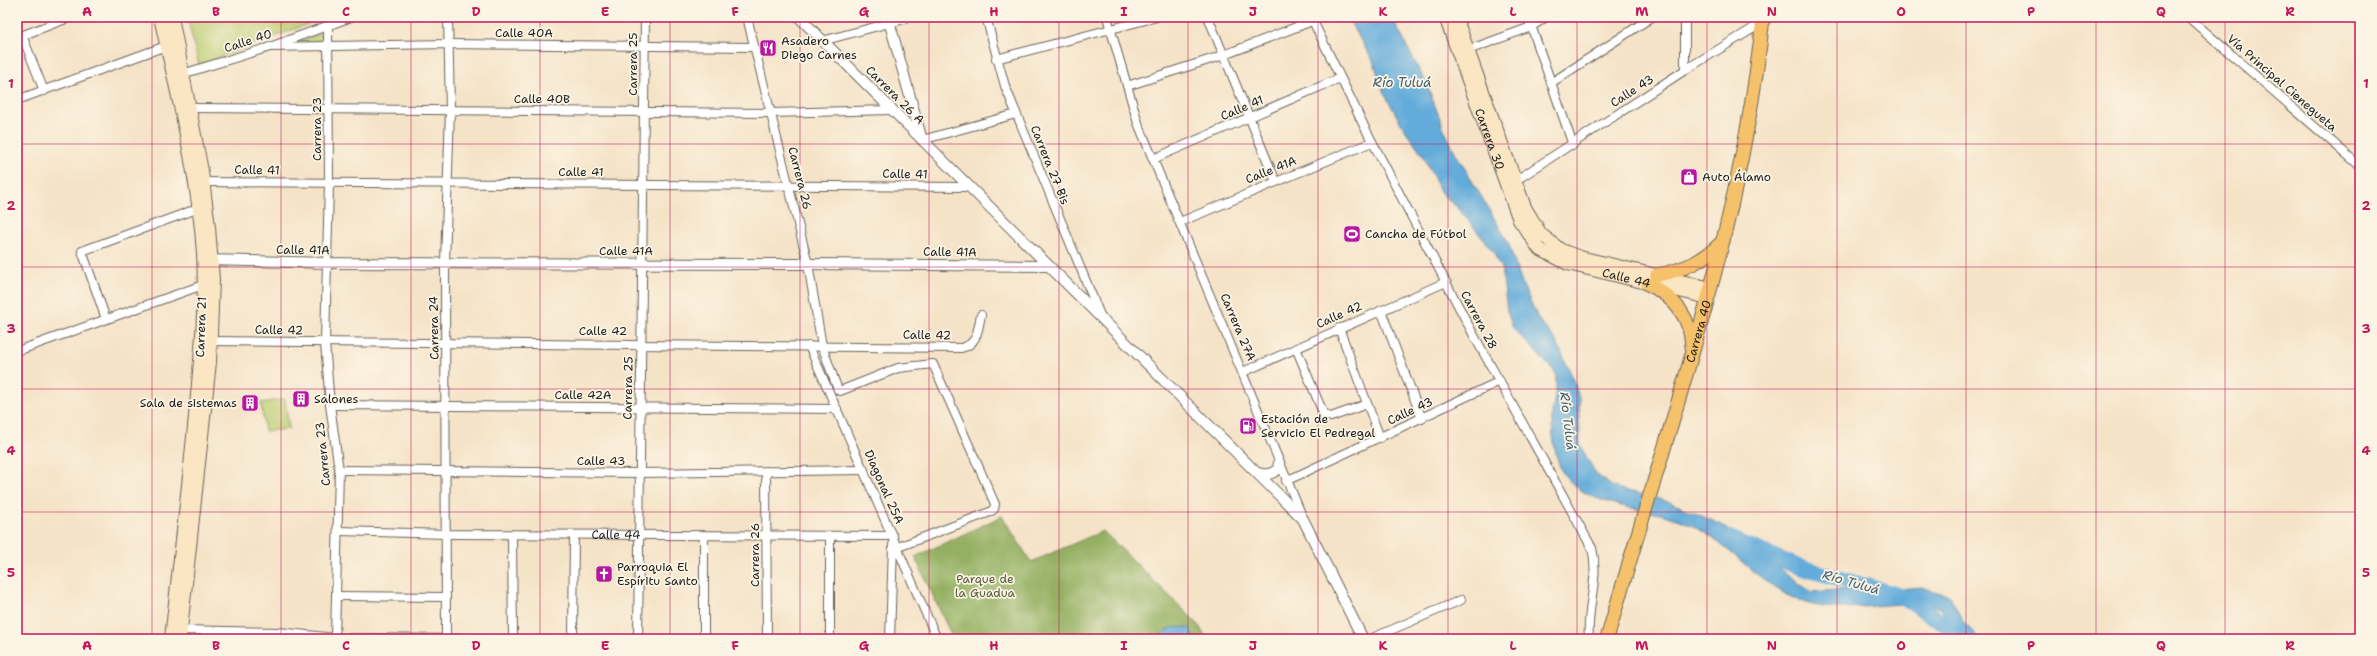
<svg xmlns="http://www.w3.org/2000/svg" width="2377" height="656" viewBox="0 0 2377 656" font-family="'Shantell Sans',sans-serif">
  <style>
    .green { fill: #bbcc6f; stroke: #6c7446 }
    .forest { fill: #94b062; stroke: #58663f }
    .water { fill: #62abda; stroke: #3f647b }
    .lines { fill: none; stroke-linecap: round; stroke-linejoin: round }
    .river { stroke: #62abda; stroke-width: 16 }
    .minor-casing { stroke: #686258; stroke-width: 10 }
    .tertiary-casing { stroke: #686258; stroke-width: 12 }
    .secondary-casing { stroke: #686258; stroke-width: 14 }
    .primary-casing { stroke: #686258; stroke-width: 15 }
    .minor { stroke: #fff; stroke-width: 8 }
    .tertiary { stroke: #fff; stroke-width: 10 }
    .secondary { stroke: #fbe6c4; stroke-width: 12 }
    .primary { stroke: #f5c16b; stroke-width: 13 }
    .grid { fill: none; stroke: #c2185b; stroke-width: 1; stroke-opacity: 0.55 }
    .labels { text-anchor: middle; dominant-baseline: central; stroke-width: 3.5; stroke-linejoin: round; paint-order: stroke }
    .street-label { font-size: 12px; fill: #1c1c1c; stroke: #fcf5e5 }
    .poi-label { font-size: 12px; fill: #1c1c1c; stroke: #fcf5e5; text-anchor: start }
    .park-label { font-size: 12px; fill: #545a39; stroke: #fcf5e5 }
    .water-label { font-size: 13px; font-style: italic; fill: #3c5c71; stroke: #fcf5e5 }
    .neatline { fill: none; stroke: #c2185b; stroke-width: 1.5 }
    .grid-label { font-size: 13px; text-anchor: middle; font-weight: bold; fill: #c2185b }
  </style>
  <rect width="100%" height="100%" fill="#fcf5e5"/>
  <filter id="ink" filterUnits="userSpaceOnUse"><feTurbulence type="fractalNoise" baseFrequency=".025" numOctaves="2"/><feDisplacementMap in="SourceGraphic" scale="8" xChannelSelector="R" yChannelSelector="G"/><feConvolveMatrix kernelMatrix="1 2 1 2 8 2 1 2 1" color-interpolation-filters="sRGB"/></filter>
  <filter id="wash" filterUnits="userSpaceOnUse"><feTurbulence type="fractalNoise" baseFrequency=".012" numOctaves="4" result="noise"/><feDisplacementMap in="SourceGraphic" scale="16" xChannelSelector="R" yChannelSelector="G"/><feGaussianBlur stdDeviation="0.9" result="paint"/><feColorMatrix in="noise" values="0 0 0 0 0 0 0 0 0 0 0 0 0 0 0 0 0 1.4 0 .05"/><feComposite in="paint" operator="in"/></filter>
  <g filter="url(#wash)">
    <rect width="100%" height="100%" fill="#f5e3c8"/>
    <g class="green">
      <path d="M187 17H327L199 65Z"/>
      <path d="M322 33 323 42 292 44Z"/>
      <path d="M285 399 289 429 265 431 261 403Z"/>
    </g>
    <path class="forest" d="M1002 516 1031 562 1103 531 1197 623 1207 639H953L915 557Z"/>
    <g class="water">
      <path d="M1347 17 1392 18 1427 85 1443 127 1455 152 1508 242 1521 281 1536 314 1541 323 1554 337 1574 380 1579 399 1580 445 1596 474 1613 487 1670 502 1720 524 1811 592 1873 587 1886 586 1898 589 1922 587 1950 596 1962 620 1981 639H1960L1950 628 1940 608C1894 595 1846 619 1800 601 1755 583 1726 538 1680 520 1643 506 1588 509 1563 473 1555 461 1551 428 1552 414 1554 398 1558 390 1555 372L1513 328 1507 311 1502 271 1493 251 1458 208 1441 193 1423 155 1403 127 1383 91 1374 63Z"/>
      <path d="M1175 627 1190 628 1194 639H1157L1165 631Z"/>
    </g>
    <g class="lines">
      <path class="river" d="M1730 538 1796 566 1904 597 1966 639"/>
    </g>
  </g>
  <g filter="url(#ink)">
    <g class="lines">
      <defs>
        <g id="minor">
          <path d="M747 17 808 264 822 346 838 390 840 391 898 368 933 364 995 504 994 509 990 512 893 549"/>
          <path d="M986 17 1005 86 1100 315"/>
          <path d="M1107 17 1138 123 1302 516"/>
          <path d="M1208 17 1276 182"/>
          <path d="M1311 17 1364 126 1472 332 1592 548C1600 579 1586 608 1589 639"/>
          <path d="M1528 17 1573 145"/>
          <path d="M1685 17V70"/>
          <path d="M2188 17 2360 166"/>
          <path d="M328 26 329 183 325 343 330 405 339 470 335 639"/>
          <path d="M22 35 44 91"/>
          <path d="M18 37 71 17"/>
          <path d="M822 41 912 17"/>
          <path d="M270 47 449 44 753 47"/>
          <path d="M1468 50 1531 27 1546 17"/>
          <path d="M996 59 1157 17"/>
          <path d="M179 75 270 47 351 17"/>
          <path d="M1551 83 1652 17"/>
          <path d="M1127 86 1224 55 1312 21"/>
          <path d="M17 100 166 46"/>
          <path d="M191 108 770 113 892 110"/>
          <path d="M922 140 1016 114"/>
          <path d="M1153 159 1340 78"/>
          <path d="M1515 181 1685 70 1762 23"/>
          <path d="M200 182 969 187"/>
          <path d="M1180 222 1372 142"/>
          <path d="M1381 310 1422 419"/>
          <path d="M106 319 82 251 202 207"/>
          <path d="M1339 328 1380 438"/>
          <path d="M206 341 961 348C978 345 978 328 981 315"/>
          <path d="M809 346 937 639"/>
          <path d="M1296 348 1324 415 1331 417 1367 404"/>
          <path d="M17 351 203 285"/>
          <path d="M1243 372 1446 282"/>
          <path d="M330 405 837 409"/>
          <path d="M339 470 639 473 864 470"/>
          <path d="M766 471 767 639"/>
          <path d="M1286 481 1500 381"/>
          <path id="s1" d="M339 531 447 534 893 536"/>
          <path d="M512 535 513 639"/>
          <path d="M704 536V639"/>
          <path d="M337 596 446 597"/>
          <path d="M181 630 279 632 335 638 470 639"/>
          <path d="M446 639 445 263 450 110 448 17"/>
          <path d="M573 639 574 535"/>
          <path d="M638 639 645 17"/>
          <path d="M830 639V536"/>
          <path d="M890 639 893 545"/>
          <path d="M1370 639 1461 600"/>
        </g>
        <g id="tertiary">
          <path d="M799 17 1303 519 1363 639"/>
          <path d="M888 17 922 140"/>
          <path d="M205 260 328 263 808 264 1049 266"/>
          <path d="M1258 473C1266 475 1271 475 1278 469L1279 462"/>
        </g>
        <g id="secondary">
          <path d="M160 17C177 94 198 174 203 253 206 307 200 362 195 416 188 491 179 565 171 639"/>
          <path d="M172 17 202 171 209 227 213 280 210 362 180 639"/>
          <path id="s2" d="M1445 17 1519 220 1539 249 1568 264 1708 298"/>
          <path d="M1456 17 1525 207 1541 234 1561 250 1580 257 1711 288"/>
        </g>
        <g id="primary">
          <path d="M1657 275C1684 270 1704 261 1723 241"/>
          <path d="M1648 284C1674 297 1691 317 1692 347"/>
          <path id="s3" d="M1607 639C1665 433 1742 231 1763 17"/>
        </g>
      </defs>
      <use href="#minor" class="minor-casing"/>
      <use href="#tertiary" class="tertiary-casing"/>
      <use href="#secondary" class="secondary-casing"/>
      <use href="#primary" class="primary-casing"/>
      <use href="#minor" class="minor"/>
      <use href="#tertiary" class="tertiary"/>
      <use href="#secondary" class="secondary"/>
      <use href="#primary" class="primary"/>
    </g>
  </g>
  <path class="grid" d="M152 17V639M281 17V639M411 17V639M540 17V639M670 17V639M800 17V639M929 17V639M1059 17V639M1188 17V639M1318 17V639M1448 17V639M1577 17V639M1707 17V639M1837 17V639M1966 17V639M2096 17V639M2225 17V639M17 144H2360M17 267H2360M17 389H2360M17 512H2360"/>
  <defs>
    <symbol id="restaurant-square" viewBox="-11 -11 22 22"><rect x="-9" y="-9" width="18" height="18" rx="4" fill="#b5179e" stroke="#fcf5e5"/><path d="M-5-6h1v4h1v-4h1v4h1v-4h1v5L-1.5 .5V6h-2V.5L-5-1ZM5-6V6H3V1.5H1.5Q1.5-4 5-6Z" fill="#fff"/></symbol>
    <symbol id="shop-square" viewBox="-11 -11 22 22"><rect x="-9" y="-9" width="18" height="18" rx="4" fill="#b5179e" stroke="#fcf5e5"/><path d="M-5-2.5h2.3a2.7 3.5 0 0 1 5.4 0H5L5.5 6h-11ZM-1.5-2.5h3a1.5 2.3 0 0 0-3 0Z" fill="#fff"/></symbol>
    <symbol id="stadium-square" viewBox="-11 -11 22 22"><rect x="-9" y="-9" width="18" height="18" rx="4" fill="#b5179e" stroke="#fcf5e5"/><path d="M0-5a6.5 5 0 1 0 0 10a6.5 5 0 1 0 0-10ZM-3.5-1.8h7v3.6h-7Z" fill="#fff"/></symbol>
    <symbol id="building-square" viewBox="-11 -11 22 22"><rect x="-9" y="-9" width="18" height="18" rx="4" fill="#b5179e" stroke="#fcf5e5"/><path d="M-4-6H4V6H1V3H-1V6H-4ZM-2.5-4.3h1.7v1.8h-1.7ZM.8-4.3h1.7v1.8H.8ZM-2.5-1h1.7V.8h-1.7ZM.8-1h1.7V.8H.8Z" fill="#fff"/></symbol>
    <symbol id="fuel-square" viewBox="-11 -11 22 22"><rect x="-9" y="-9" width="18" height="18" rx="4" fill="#b5179e" stroke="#fcf5e5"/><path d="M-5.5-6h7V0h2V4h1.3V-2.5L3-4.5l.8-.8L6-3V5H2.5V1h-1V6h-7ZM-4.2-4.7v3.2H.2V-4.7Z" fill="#fff"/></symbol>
    <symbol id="church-square" viewBox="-11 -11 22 22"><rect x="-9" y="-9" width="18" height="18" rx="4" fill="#b5179e" stroke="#fcf5e5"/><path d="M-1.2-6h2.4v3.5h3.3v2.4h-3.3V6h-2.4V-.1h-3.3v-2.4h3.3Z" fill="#fff"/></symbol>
  </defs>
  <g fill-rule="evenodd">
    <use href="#restaurant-square" x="758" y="38" width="20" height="20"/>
    <use href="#shop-square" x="1679" y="167" width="20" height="20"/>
    <use href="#stadium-square" x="1342" y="224" width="20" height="20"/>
    <use href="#building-square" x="291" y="389" width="20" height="20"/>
    <use href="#building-square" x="240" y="393" width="20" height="20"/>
    <use href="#fuel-square" x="1238" y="416" width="20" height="20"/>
    <use href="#church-square" x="594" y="564" width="20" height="20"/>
  </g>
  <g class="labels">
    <g class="street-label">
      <text x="524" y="33">Calle 40A</text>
      <text transform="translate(248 41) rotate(-18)">Calle 40</text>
      <text transform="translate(633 64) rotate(-90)">Carrera 25</text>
      <text transform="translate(2282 83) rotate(41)">Vía Principal Cienegueta</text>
      <text transform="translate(1632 91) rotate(-33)">Calle 43</text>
      <text transform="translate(895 95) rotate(45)">Carrera 26 A</text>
      <text x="542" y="99">Calle 40B</text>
      <text transform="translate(1242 108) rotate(-23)">Calle 41</text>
      <text transform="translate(317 129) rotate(-90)">Carrera 23</text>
      <text stroke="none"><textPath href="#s2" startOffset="130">Carrera 30</textPath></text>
      <text transform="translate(1050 165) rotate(68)">Carrera 27 Bis</text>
      <text transform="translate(257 170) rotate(1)">Calle 41</text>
      <text transform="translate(1271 170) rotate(-22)">Calle 41A</text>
      <text x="581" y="172">Calle 41</text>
      <text transform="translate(905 174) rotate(1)">Calle 41</text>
      <text transform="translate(800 178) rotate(76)">Carrera 26</text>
      <text transform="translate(303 250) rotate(1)">Calle 41A</text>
      <text x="626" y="251">Calle 41A</text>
      <text transform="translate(950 252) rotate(1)">Calle 41A</text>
      <text stroke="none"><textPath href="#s2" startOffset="344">Calle 44</textPath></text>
      <text transform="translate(1339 315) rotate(-24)">Calle 42</text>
      <text transform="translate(1479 320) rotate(62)">Carrera 28</text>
      <text transform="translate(201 327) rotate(-88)">Carrera 21</text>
      <text transform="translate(1238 327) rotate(67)">Carrera 27A</text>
      <text transform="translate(434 328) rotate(-91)">Carrera 24</text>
      <text transform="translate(279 330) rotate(1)">Calle 42</text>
      <text x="603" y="331">Calle 42</text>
      <text stroke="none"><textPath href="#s3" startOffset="321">Carrera 40</textPath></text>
      <text transform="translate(927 335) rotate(1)">Calle 42</text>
      <text transform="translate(628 388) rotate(-89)">Carrera 25</text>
      <text x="583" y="395">Calle 42A</text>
      <text transform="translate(1410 411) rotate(-25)">Calle 43</text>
      <text transform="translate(323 454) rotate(-96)">Carrera 23</text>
      <text x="601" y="461">Calle 43</text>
      <text transform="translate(884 487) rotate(66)">Diagonal 25A</text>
      <text stroke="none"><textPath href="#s1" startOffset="277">Calle 44</textPath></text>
      <text transform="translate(755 555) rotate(-90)">Carrera 26</text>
    </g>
    <g class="poi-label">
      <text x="781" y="41">Asadero<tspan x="781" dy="14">Diego Carnes</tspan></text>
      <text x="1702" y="177">Auto Álamo</text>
      <text x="1365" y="234">Cancha de Fútbol</text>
      <text x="314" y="399">Salones</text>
      <text x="237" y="403" text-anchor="end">Sala de sistemas</text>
      <text x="1261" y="419">Estación de<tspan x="1261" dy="14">Servicio El Pedregal</tspan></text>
      <text x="617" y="567">Parroquia El<tspan x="617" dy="14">Espíritu Santo</tspan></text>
    </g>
    <g class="park-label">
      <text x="985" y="579">Parque de<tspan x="985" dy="14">la Guadua</tspan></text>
    </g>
    <g class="water-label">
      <text x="1402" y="82">Río Tuluá</text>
      <text transform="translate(1568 421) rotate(83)">Río Tuluá</text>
      <text transform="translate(1851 582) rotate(16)">Río Tuluá</text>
    </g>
  </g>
  <rect width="2377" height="656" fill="none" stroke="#fcf5e5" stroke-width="44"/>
  <rect x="22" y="22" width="2333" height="612" class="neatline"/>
  <g class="grid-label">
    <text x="87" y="16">A</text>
    <text x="216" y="16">B</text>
    <text x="346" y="16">C</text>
    <text x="476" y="16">D</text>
    <text x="605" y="16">E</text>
    <text x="735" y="16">F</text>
    <text x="864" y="16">G</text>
    <text x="994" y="16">H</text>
    <text x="1124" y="16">I</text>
    <text x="1253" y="16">J</text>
    <text x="1383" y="16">K</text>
    <text x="1513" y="16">L</text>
    <text x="1642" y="16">M</text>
    <text x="1772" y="16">N</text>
    <text x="1901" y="16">O</text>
    <text x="2031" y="16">P</text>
    <text x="2161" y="16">Q</text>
    <text x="2290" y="16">R</text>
    <text x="11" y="88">1</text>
    <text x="2366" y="88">1</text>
    <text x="11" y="210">2</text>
    <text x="2366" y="210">2</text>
    <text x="11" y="333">3</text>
    <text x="2366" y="333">3</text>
    <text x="11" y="455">4</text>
    <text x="2366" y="455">4</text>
    <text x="11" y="577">5</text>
    <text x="2366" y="577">5</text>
    <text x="87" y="650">A</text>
    <text x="216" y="650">B</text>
    <text x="346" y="650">C</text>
    <text x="476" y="650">D</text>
    <text x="605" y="650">E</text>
    <text x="735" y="650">F</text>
    <text x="864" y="650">G</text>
    <text x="994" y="650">H</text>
    <text x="1124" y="650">I</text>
    <text x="1253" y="650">J</text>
    <text x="1383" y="650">K</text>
    <text x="1513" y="650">L</text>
    <text x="1642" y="650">M</text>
    <text x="1772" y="650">N</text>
    <text x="1901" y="650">O</text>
    <text x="2031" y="650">P</text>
    <text x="2161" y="650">Q</text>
    <text x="2290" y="650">R</text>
  </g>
</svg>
